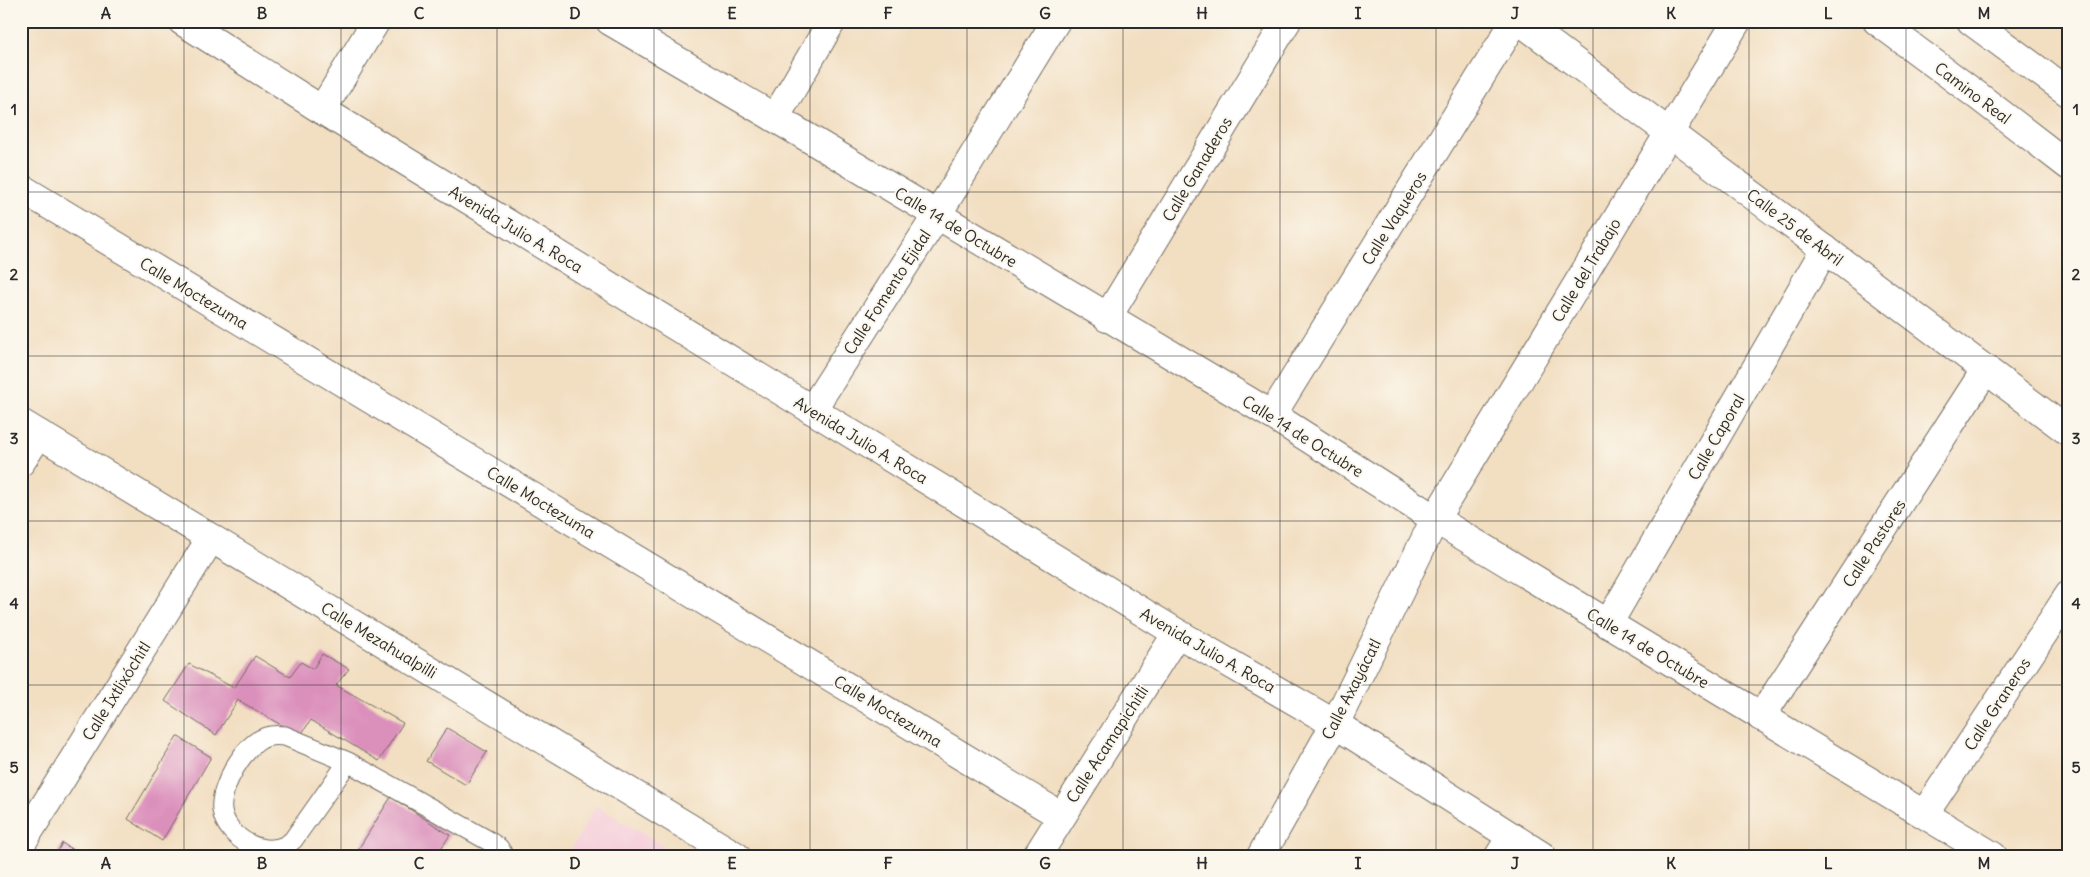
<svg xmlns="http://www.w3.org/2000/svg" width="2090" height="877" viewBox="0 0 2090 877" font-family="Delius,sans-serif">
  <style>
    .built { fill: #f5cfda }
    .building { fill: #db90bc }
    .lines { fill: none; stroke-linecap: round; stroke-linejoin: round }
    .lane-casing { stroke: #716a60; stroke-width: 21 }
    .street-casing { stroke: #716a60; stroke-width: 30 }
    .secondary-casing { stroke: #716a60; stroke-width: 30 }
    .lane { stroke: #fff; stroke-width: 19 }
    .street { stroke: #fff; stroke-width: 28 }
    .secondary { stroke: #fff; stroke-width: 28 }
    .grid { fill: none; stroke: #2b2b2b; stroke-width: 1; stroke-opacity: 0.55 }
    .labels { text-anchor: middle; dominant-baseline: central; stroke-width: 4; stroke-linejoin: round; paint-order: stroke }
    .street-label { font-size: 16px; fill: #2b2b2b; stroke: #fbf7ec }
    .neatline { fill: none; stroke: #2b2b2b; stroke-width: 2 }
    .grid-label { font-size: 16px; text-anchor: middle; font-weight: bold; fill: #2b2b2b }
  </style>
  <rect width="100%" height="100%" fill="#fbf7ec"/>
  <filter id="ink" filterUnits="userSpaceOnUse"><feTurbulence type="fractalNoise" baseFrequency=".02" numOctaves="2"/><feDisplacementMap in="SourceGraphic" scale="10" xChannelSelector="R" yChannelSelector="G"/><feConvolveMatrix kernelMatrix="1 2 1 2 8 2 1 2 1" color-interpolation-filters="sRGB"/></filter>
  <filter id="wash" filterUnits="userSpaceOnUse"><feTurbulence type="fractalNoise" baseFrequency=".0096" numOctaves="4" result="noise"/><feDisplacementMap in="SourceGraphic" scale="20" xChannelSelector="R" yChannelSelector="G"/><feGaussianBlur stdDeviation="1.12" result="paint"/><feColorMatrix in="noise" values="0 0 0 0 0 0 0 0 0 0 0 0 0 0 0 0 0 1.4 0 .05"/><feComposite in="paint" operator="in"/></filter>
  <g filter="url(#wash)">
    <rect width="100%" height="100%" fill="#f2dec1"/>
    <path class="built" d="M596 806 681 856H567Z"/>
    <g id="blocks">
      <g class="building">
        <path d="M322 654 349 669 336 685 403 723 379 761 311 720 300 736 238 700 216 735 165 701 189 664 234 688 255 656 290 677 301 662 313 669Z"/>
        <path d="M447 728 487 752 466 785 426 761Z"/>
        <path d="M177 736 211 757 162 841 128 819Z"/>
        <path d="M391 797 450 835 436 856H354Z"/>
        <path d="M62 843 82 856H55Z"/>
      </g>
    </g>
  </g>
  <g filter="url(#ink)">
    <use href="#blocks" fill-opacity="0" stroke="#716a60" stroke-width="1"/>
    <g class="lines">
      <defs>
        <path id="lane" d="M348 762 293 840C269 863 226 839 222 810 219 788 244 744 266 737 272 735 278 735 285 736L348 762 489 841 499 848 504 856"/>
        <g id="street">
          <path d="M610 21 775 118 1272 415 1435 519 1993 856"/>
          <path d="M1520 21 2069 432"/>
          <path d="M322 110 376 21"/>
          <path d="M775 118 832 21"/>
          <path d="M21 188 1061 816"/>
          <path d="M1107 318 1287 21"/>
          <path d="M812 410 937 215 1056 21"/>
          <path d="M1272 415 1515 21"/>
          <path d="M21 423 736 856"/>
          <path d="M21 462 39 434"/>
          <path d="M1608 624 1825 249"/>
          <path d="M1761 717 1986 369"/>
          <path d="M1925 813 2069 595"/>
          <path d="M21 844 211 538"/>
          <path d="M1037 856 1177 633"/>
          <path d="M1261 856 1335 724 1435 519 1737 21"/>
          <path d="M1499 856 1511 837"/>
        </g>
        <g id="secondary">
          <path d="M182 21 322 110 1177 633 1335 724 1542 856"/>
          <path d="M1877 21 1978 96 2069 166"/>
          <path d="M1971 21 2069 93"/>
        </g>
      </defs>
      <use href="#lane" class="lane-casing"/>
      <use href="#street" class="street-casing"/>
      <use href="#secondary" class="secondary-casing"/>
      <use href="#lane" class="lane"/>
      <use href="#street" class="street"/>
      <use href="#secondary" class="secondary"/>
    </g>
  </g>
  <path class="grid" d="M184 21V856M341 21V856M497 21V856M654 21V856M810 21V856M967 21V856M1123 21V856M1280 21V856M1436 21V856M1593 21V856M1749 21V856M1906 21V856M21 192H2069M21 356H2069M21 521H2069M21 685H2069"/>
  <g class="labels">
    <g class="street-label">
      <text transform="translate(1973 93) rotate(37)">Camino Real</text>
      <text transform="translate(1197 169) rotate(-59)">Calle Ganaderos</text>
      <text transform="translate(1394 218) rotate(-58)">Calle Vaqueros</text>
      <text transform="translate(956 227) rotate(31)">Calle 14 de Octubre</text>
      <text transform="translate(1795 227) rotate(37)">Calle 25 de Abril</text>
      <text transform="translate(516 229) rotate(31)">Avenida Julio A. Roca</text>
      <text transform="translate(1586 270) rotate(-59)">Calle del Trabajo</text>
      <text transform="translate(887 292) rotate(-57)">Calle Fomento Ejidal</text>
      <text transform="translate(194 293) rotate(31)">Calle Moctezuma</text>
      <text transform="translate(1303 436) rotate(32)">Calle 14 de Octubre</text>
      <text transform="translate(1716 437) rotate(-60)">Calle Caporal</text>
      <text transform="translate(861 440) rotate(31)">Avenida Julio A. Roca</text>
      <text transform="translate(541 502) rotate(31)">Calle Moctezuma</text>
      <text transform="translate(1874 543) rotate(-57)">Calle Pastores</text>
      <text transform="translate(379 640) rotate(31)">Calle Mezahualpilli</text>
      <text transform="translate(1648 648) rotate(31)">Calle 14 de Octubre</text>
      <text transform="translate(1208 650) rotate(30)">Avenida Julio A. Roca</text>
      <text transform="translate(1351 689) rotate(-63)">Calle Axayácatl</text>
      <text transform="translate(116 691) rotate(-58)">Calle Ixtlixóchitl</text>
      <text transform="translate(1997 704) rotate(-57)">Calle Graneros</text>
      <text transform="translate(888 711) rotate(31)">Calle Moctezuma</text>
      <text transform="translate(1107 744) rotate(-57)">Calle Acamapichitli</text>
    </g>
  </g>
  <rect width="2090" height="877" fill="none" stroke="#fbf7ec" stroke-width="55"/>
  <rect x="28" y="28" width="2034" height="822" class="neatline"/>
  <g class="grid-label">
    <text x="106" y="19">A</text>
    <text x="262" y="19">B</text>
    <text x="419" y="19">C</text>
    <text x="575" y="19">D</text>
    <text x="732" y="19">E</text>
    <text x="888" y="19">F</text>
    <text x="1045" y="19">G</text>
    <text x="1202" y="19">H</text>
    <text x="1358" y="19">I</text>
    <text x="1515" y="19">J</text>
    <text x="1671" y="19">K</text>
    <text x="1828" y="19">L</text>
    <text x="1984" y="19">M</text>
    <text x="14" y="115">1</text>
    <text x="2076" y="115">1</text>
    <text x="14" y="280">2</text>
    <text x="2076" y="280">2</text>
    <text x="14" y="444">3</text>
    <text x="2076" y="444">3</text>
    <text x="14" y="609">4</text>
    <text x="2076" y="609">4</text>
    <text x="14" y="773">5</text>
    <text x="2076" y="773">5</text>
    <text x="106" y="869">A</text>
    <text x="262" y="869">B</text>
    <text x="419" y="869">C</text>
    <text x="575" y="869">D</text>
    <text x="732" y="869">E</text>
    <text x="888" y="869">F</text>
    <text x="1045" y="869">G</text>
    <text x="1202" y="869">H</text>
    <text x="1358" y="869">I</text>
    <text x="1515" y="869">J</text>
    <text x="1671" y="869">K</text>
    <text x="1828" y="869">L</text>
    <text x="1984" y="869">M</text>
  </g>
</svg>
